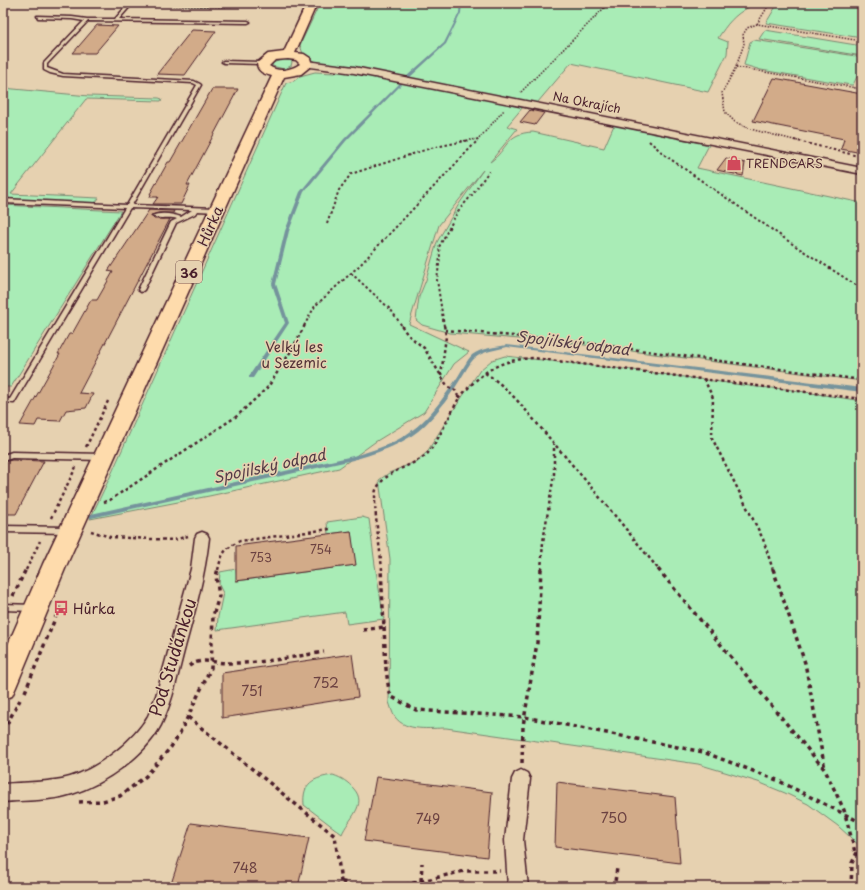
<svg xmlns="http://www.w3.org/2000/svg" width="865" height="890" viewBox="0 0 865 890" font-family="'Playpen Sans',sans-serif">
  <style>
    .green { fill: #a9ecb6; stroke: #7a8670 }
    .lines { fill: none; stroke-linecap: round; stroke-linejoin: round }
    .stream { fill: #74939c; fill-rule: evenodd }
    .building { fill: #d2ab89; stroke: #4a1f2b }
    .service-casing { stroke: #4a1f2b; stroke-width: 3 }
    .minor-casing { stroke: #4a1f2b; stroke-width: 3 }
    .tertiary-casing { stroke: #4a1f2b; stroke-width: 3 }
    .primary-casing { stroke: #4a1f2b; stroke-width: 3 }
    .path-far3 { stroke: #4a1f2b; stroke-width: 1.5; stroke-dasharray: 1.5 1.5; stroke-linecap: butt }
    .path-far2 { stroke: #4a1f2b; stroke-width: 2; stroke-dasharray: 2.5 2.5; stroke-linecap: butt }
    .path-far1 { stroke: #4a1f2b; stroke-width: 2.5; stroke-dasharray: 3 3; stroke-linecap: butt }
    .path { stroke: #4a1f2b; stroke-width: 3.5; stroke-dasharray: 4 4; stroke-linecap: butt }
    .service { fill: #e6d1b0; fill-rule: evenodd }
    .minor { fill: #e6d1b0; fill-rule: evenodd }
    .tertiary { fill: #e6d1b0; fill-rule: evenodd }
    .primary { fill: #fedbac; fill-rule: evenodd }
    .labels { text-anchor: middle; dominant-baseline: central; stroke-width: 3; stroke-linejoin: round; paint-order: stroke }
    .far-street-label { font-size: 12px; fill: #4a1f2b; stroke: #e6d1b0 }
    .far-poi-label { font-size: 12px; fill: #4a1f2b; stroke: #e6d1b0; text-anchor: start }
    .number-label { font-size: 12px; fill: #6c4242 }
    .shield { fill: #e6d1b0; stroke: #795453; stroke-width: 1 }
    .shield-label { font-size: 13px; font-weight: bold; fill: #4a1f2b }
    .street-label { font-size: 14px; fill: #4a1f2b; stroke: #e6d1b0 }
    .park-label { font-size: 14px; fill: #543439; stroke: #e6d1b0 }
    .poi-label { font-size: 14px; fill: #4a1f2b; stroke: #e6d1b0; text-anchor: start }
    .near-number-label { font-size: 14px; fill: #6c4242 }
    .water-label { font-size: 15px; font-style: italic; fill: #543c47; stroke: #e6d1b0 }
    .near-street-label { font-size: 17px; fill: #4a1f2b; stroke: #e6d1b0 }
  </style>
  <rect width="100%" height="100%" fill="#e6d1b0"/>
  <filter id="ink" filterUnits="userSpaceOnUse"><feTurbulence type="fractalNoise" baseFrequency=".025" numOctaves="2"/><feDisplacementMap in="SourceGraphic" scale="8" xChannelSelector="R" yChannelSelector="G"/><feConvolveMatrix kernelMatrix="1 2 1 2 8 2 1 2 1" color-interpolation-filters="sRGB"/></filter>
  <g filter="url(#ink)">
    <g class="green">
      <path d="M161 3H233L231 7 160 5Z"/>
      <path d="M320 3H751L749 7C734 15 727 24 718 38L728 42 727 54 708 92 571 63 532 109 523 107 507 126 517 129 490 162C508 150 505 133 533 132L604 148 614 125 709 145 697 168 862 203V381L577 344 450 333 422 325 416 320 419 297 426 280 437 242 459 204 483 170 439 225 409 324 469 352 454 364 424 412 375 442 339 468 209 496 90 519 110 477 286 83 294 81 300 76 315 72 335 73 340 70 378 72 318 63 303 54 300 45Z"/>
      <path d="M778 3H845L862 6V38L766 23Z"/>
      <path d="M765 30 862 46V56L759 39Z"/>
      <path d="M754 40 862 57V66L853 85H851L761 70 744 65 750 42Z"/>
      <path d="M283 59 291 60 292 62 291 66 284 69 272 66 273 63Z"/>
      <path d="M3 88 89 96 159 98 162 99 161 101 86 99 11 194 99 198 95 203 12 200 3 198Z"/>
      <path d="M3 205 121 211 11 387H3Z"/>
      <path d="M505 356 633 370 757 387 786 389 862 401V848L838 826 808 804 785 793 758 782 698 764 446 728C430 728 406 732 395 717 392 713 391 707 389 702L390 559 379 480 389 473 417 461 427 452 445 423 480 370 492 360Z"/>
      <path d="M362 517 369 519 375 565 384 619 347 624 345 612 217 630 218 617 223 593 219 585 220 572 236 569 237 581 355 565 351 531 328 534 327 522Z"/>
      <path d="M333 775C342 778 348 782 354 789 368 805 348 819 342 834L304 805C302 782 314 778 333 775Z"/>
    </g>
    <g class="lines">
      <g class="stream">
        <path d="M460 3H462L461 13 446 44 409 78H407V76L444 43 459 13Z"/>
        <path d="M401 82 403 83 346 141 304 192 289 231 276 284 289 323 253 378H249V376L285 323 272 284 285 231 300 192 344 139Z"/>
        <path d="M507 345 862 388V392L507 347C497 350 483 351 475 358 470 362 464 374 460 380 450 396 439 411 426 424 406 444 380 452 353 460L91 518 89 517 88 516 89 515 91 514 353 456C379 449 400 442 421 423 435 410 446 394 457 378 461 372 467 360 472 355 481 348 496 347 507 345Z"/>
      </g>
    </g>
    <g class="building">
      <path d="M97 25 118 26 95 53H73Z"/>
      <path d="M192 30 216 31 185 75 157 74Z"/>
      <path d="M774 78 862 94V153L841 149 844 139 753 121Z"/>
      <path d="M212 89H238L187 185H190L181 204H153L158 197H150L151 194H150L168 162H170Z"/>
      <path d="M530 110 544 113 535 125 520 122Z"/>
      <path d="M726 158 745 163 743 176 717 170Z"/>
      <path d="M149 210 174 211 173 213H159L151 215 154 219H170L79 393 93 394 86 408 66 410 60 421 38 420 35 426 20 425 60 354H58L69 334H72L91 300H97L113 272 108 271Z"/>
      <path d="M12 460 44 461 16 514H3V462Z"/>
      <path d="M351 531 356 565 236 581V546Z"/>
      <path d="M352 654 358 697 222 718V673Z"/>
      <path d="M376 777 492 792 487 857 364 841Z"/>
      <path d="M557 782 675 797 680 863 555 847Z"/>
      <path d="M191 823 309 838 298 887H170Z"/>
    </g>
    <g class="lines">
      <defs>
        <g id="service">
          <path d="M129 3H133L119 19 248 21 250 22 248 23 88 21 47 64V68L63 74 194 81 200 84 201 85 132 205 217 208 220 210 217 212 197 211 195 214 176 223 144 290 141 292 138 290 171 222 177 219C169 216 159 220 152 216 160 212 173 214 181 217L192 210 130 208 14 403 3 402V398L10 399 125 208 3 203V199L127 205 197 85 193 83 63 76 50 73 44 70V63L84 21 72 19 38 18 37 16 72 17 87 19H115Z"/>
          <path d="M223 61 263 62 265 63 263 64 224 63 222 62Z"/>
          <path d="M12 452 102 454 106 457 102 460 12 458 3 461V455Z"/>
          <path d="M3 526 68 527 71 528 72 530 71 532 68 533 3 532Z"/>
          <path d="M3 604 34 605 37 606 38 608 37 610 34 611 3 610Z"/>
        </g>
        <g id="minor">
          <path d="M202 532 207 534 209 538C205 575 195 611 185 647 178 673 173 701 161 725 145 756 104 784 72 794 51 801 25 800 3 802V784C24 782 49 783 70 777 97 769 134 741 148 716 151 710 153 702 156 696L191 569 195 538 197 534Z"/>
          <path d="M521 770 527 773 530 779 523 840 528 887H508L505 840 512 779 515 773Z"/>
        </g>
        <path id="tertiary" d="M306 61 354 67 862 168V174L354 73 303 66 301 64 303 62Z"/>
        <path id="primary" d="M307 3H317L295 53 304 54 310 58 312 65 301 74 284 77 67 564 16 687 12 696 3 699V656L43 564 272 76C265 74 257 72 257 63L268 54 284 52ZM288 59 296 60 300 64C291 70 278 73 269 66L275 60Z"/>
      </defs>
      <use href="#service" class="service-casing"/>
      <use href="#minor" class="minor-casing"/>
      <use href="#tertiary" class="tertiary-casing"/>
      <use href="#primary" class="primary-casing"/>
      <g class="path-far3">
        <path d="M160 3 158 5 231 7 234 3"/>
        <path d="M140 5H158"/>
        <path d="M757 24 770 3"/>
        <path d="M736 67 862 89"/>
        <path d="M521 92 609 3"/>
        <path d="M859 106H862"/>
        <path d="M461 141 479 139"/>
        <path d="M477 141 504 110"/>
        <path d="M798 141 750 129 735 122 725 112 722 93 736 67 744 44 743 35 747 28 757 24 862 41"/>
      </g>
      <g class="path-far2">
        <path d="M794 140 862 157"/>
        <path d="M649 141 666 156 794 245 862 289"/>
        <path d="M327 224 339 190 351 174 431 148 470 140"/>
        <path d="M351 273 391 310 402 326"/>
        <path d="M304 326 315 306 360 265 478 140"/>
        <path d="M444 326 437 280 440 257 439 247 458 211 472 195 489 171"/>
      </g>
      <g class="path-far1">
        <path d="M445 330 572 341 862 380"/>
        <path d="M485 373C511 389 531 417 551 440 588 483 624 526 659 570"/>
        <path d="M441 376 446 336 444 325"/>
        <path d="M704 379 713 398 712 438 763 539 773 570"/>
        <path d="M459 398C482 372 497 360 533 358L862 399"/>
        <path d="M86 447 109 399"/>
        <path d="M104 502 110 500 237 416 268 387 291 351 305 325"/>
        <path d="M51 518 76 467"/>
        <path d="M91 531 110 537 174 540 188 536"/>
        <path d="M26 570 40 541"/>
        <path d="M218 570C222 553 224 549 240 541L330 529"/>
        <path d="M382 570C381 554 372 501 376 490 386 469 411 468 427 454 436 445 452 411 459 398L455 390 448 387 424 348 407 334 401 325"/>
        <path d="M541 570 543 542 554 474V444"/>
      </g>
      <g class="path">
        <path d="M658 569 825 770 844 810 855 852"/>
        <path d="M773 569 805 663 825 769"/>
        <path d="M13 596 26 569"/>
        <path d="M384 627 386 669 389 691 392 697 416 710 525 717 703 752 777 780 862 823"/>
        <path d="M363 630 384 627 381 569"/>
        <path d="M189 666C201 657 214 663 228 663 260 664 292 657 324 652"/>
        <path d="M25 692 61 604 60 605"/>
        <path d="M188 717 335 836 341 882"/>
        <path d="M3 731 20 700"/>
        <path d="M522 763 523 726 537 643 541 569"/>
        <path d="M79 802 103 801 120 796 146 776 171 747 180 733 211 668 213 616 219 596 216 576 218 569"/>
        <path d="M421 881 422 863"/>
        <path d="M335 887 342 882 348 883 351 887"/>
        <path d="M397 887 464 871H500"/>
        <path d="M610 887 615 882 617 868"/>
        <path d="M851 887 852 863 862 842"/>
      </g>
      <use href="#service" class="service"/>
      <use href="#minor" class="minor"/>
      <use href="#tertiary" class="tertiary"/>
      <use href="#primary" class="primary"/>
    </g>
  </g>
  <defs>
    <symbol id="shop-bare" viewBox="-9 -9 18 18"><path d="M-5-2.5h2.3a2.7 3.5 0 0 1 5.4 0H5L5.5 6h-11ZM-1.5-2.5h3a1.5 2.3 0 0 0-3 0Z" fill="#d1495b" stroke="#e6d1b0" stroke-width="2.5" paint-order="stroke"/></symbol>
    <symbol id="bus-bare" viewBox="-9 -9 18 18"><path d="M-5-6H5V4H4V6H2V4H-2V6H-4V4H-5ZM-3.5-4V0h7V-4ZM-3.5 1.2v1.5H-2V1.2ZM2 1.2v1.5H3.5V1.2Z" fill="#d1495b" stroke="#e6d1b0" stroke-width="2.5" paint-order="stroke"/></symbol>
  </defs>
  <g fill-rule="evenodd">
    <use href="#shop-bare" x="723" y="152" width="22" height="22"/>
    <use href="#bus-bare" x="50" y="597" width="22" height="22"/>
  </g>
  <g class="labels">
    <g class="far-street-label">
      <text transform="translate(587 102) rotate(11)">Na Okrajích</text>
    </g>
    <g class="far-poi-label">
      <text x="746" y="163">TRENDCARS</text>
    </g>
    <g class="number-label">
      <text x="321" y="549">754</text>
      <text x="261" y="557">753</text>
    </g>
    <rect class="shield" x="176" y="261" width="26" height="22" rx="3"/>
    <g class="shield-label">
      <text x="189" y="272">36</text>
    </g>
    <g class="street-label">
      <text transform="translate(210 226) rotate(-66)">Hůrka</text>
    </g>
    <g class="park-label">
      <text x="294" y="346">Velký les<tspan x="294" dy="16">u Sezemic</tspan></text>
    </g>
    <g class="poi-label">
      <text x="73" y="608">Hůrka</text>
    </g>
    <g class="near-number-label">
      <text x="326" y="682">752</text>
      <text x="252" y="690">751</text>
      <text x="614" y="817">750</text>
      <text x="428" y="818">749</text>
      <text x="245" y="867">748</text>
    </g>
    <g class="water-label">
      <text transform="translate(573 342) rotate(7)">Spojilský odpad</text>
      <text transform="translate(269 465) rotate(-12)">Spojilský odpad</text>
    </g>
    <g class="near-street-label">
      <text transform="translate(172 657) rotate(-73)">Pod Studánkou</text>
    </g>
  </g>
  <rect width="865" height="890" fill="none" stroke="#e6d1b0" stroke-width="16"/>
  <rect x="8" y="8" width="849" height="874" fill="none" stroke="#4a1f2b" stroke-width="1.5" filter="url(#ink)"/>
</svg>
